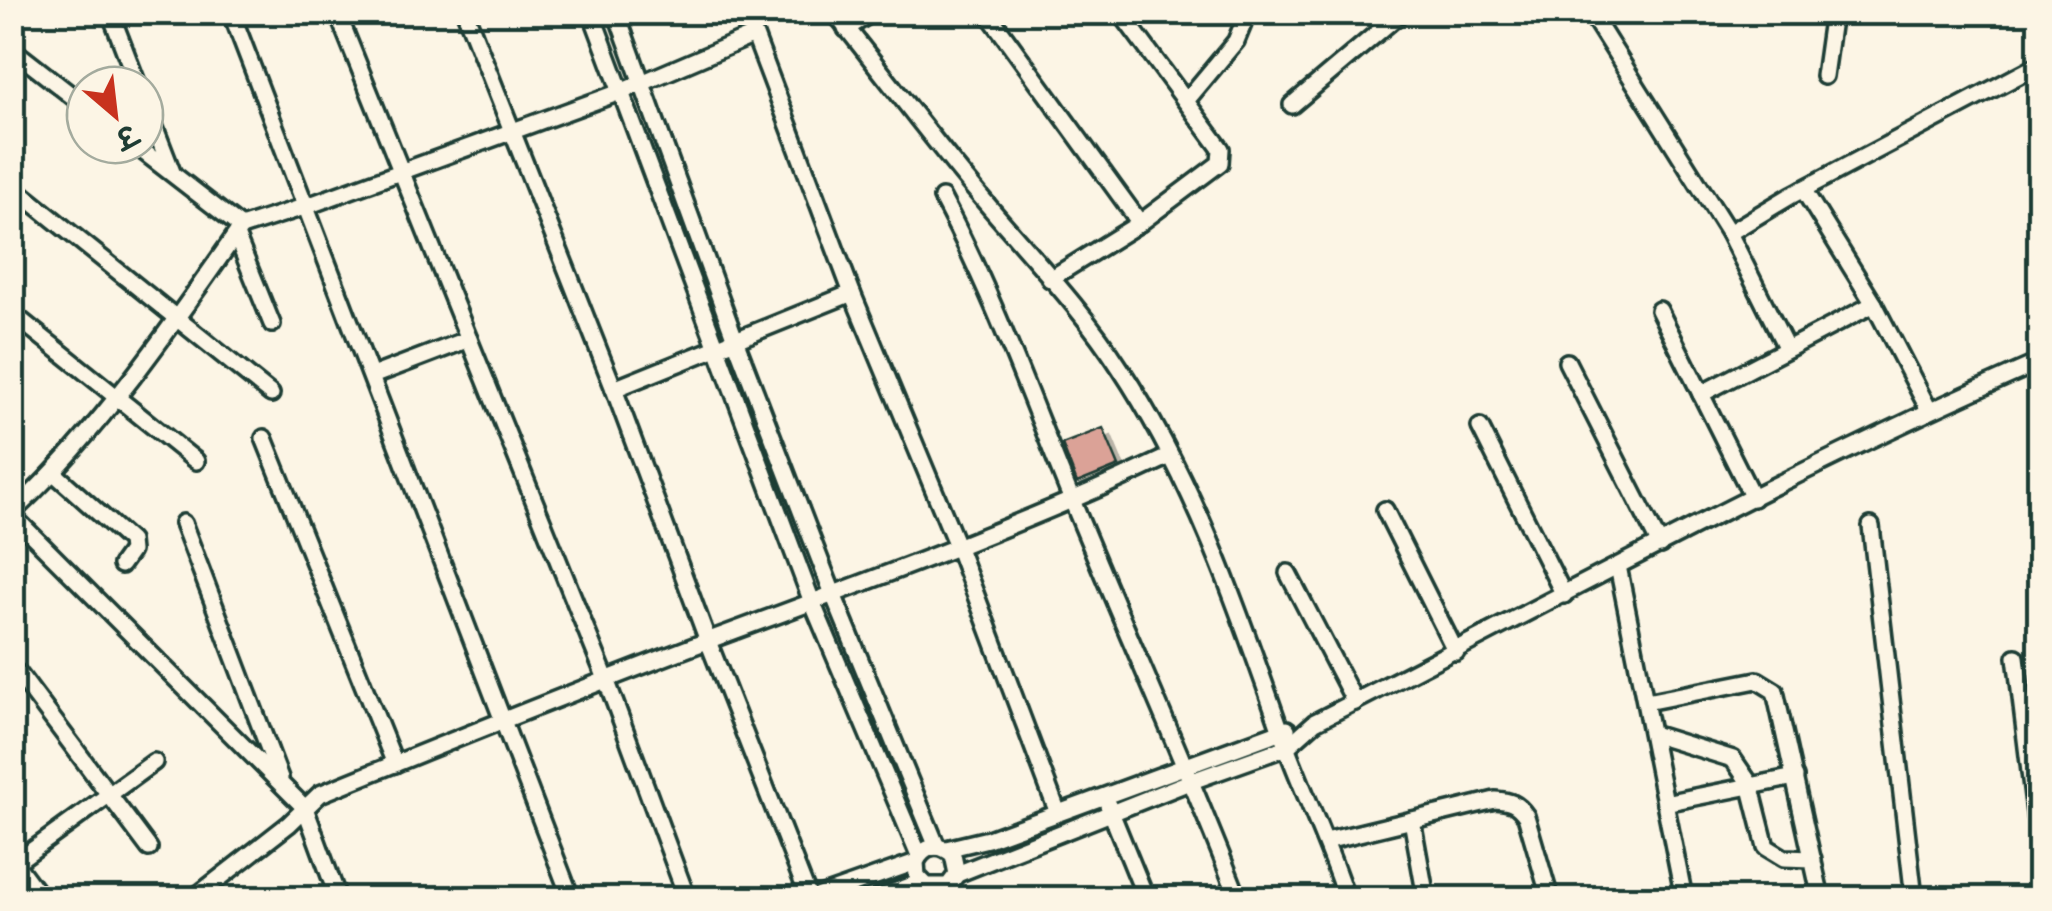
<svg xmlns="http://www.w3.org/2000/svg" width="2052" height="911" viewBox="0 0 2052 911" font-family="Pangolin,'Playpen Sans Deva',sans-serif">
  <style>
    .building { fill: #dba297; stroke: #1f3d34; stroke-width: 2.5; filter: url(#shadow) }
    .lines { fill: none; stroke-linecap: round; stroke-linejoin: round }
    .street-casing { stroke: #1f3d34; stroke-width: 22 }
    .street { stroke: #fcf5e5; stroke-width: 15 }
  </style>
  <defs>
    <filter id="shadow"><feDropShadow dx="8" dy="8" stdDeviation="0" flood-color="#0004"/></filter>
  </defs>
  <rect width="100%" height="100%" fill="#fcf5e5"/>
  <filter id="ink" filterUnits="userSpaceOnUse"><feTurbulence type="fractalNoise" baseFrequency=".01" numOctaves="2"/><feDisplacementMap in="SourceGraphic" scale="20" xChannelSelector="R" yChannelSelector="G"/><feConvolveMatrix kernelMatrix="1 2 1 2 8 2 1 2 1" color-interpolation-filters="sRGB"/></filter>
  <g filter="url(#ink)">
    <path class="building" d="M1103 428 1119 466 1077 483 1062 444Z"/>
    <g class="lines">
      <defs>
        <g id="street">
          <path d="M110 12 138 85"/>
          <path d="M231 12 571 898"/>
          <path d="M337 12 606 679 687 898"/>
          <path d="M465 12 614 389 708 641 809 898"/>
          <path d="M591 12 812 602 919 855"/>
          <path d="M616 12 736 342 833 594 937 847"/>
          <path d="M746 12 852 293 958 548 1058 813"/>
          <path d="M834 12C884 74 930 137 981 197 1028 253 1081 307 1120 368 1196 483 1240 614 1285 743 1304 795 1329 845 1346 898"/>
          <path d="M987 12 1140 223"/>
          <path d="M1590 12 1729 233 1792 195 2040 64"/>
          <path d="M846 29 873 12"/>
          <path d="M12 49 85 106"/>
          <path d="M1824 76 1833 12"/>
          <path d="M1186 101 1236 41 1248 12"/>
          <path d="M145 102 172 172"/>
          <path d="M1292 105 1402 12"/>
          <path d="M135 145 241 227 307 206 623 91 754 35"/>
          <path d="M12 186 271 394"/>
          <path d="M1803 189 1874 304 1929 410"/>
          <path d="M942 198C995 298 1031 401 1074 505 1128 637 1187 766 1238 898"/>
          <path d="M1729 233 1787 349"/>
          <path d="M236 235 272 324"/>
          <path d="M1050 279 1140 223 1220 163 1221 149 1120 12"/>
          <path d="M1659 310 1753 498"/>
          <path d="M12 313 196 461"/>
          <path d="M1567 362 1660 545"/>
          <path d="M372 376 469 339"/>
          <path d="M614 389 852 293"/>
          <path d="M1701 394 1874 304"/>
          <path d="M1480 427 1564 595"/>
          <path d="M264 438 395 764"/>
          <path d="M54 473 130 541 131 551 121 565"/>
          <path d="M19 506C101 429 176 320 241 227"/>
          <path d="M1385 510 1456 652"/>
          <path d="M14 517 305 808 338 898"/>
          <path d="M183 523 280 778"/>
          <path d="M1871 526 1914 898"/>
          <path d="M1618 566 1684 898"/>
          <path d="M1288 573 1355 702"/>
          <path d="M2016 657 2040 854"/>
          <path d="M19 674 149 848"/>
          <path d="M1646 702 1757 680 1775 691 1821 898"/>
          <path d="M1652 734 1733 759 1750 784 1766 847 1784 858 1813 859"/>
          <path d="M1665 803 1795 777"/>
          <path d="M1108 805 1146 898"/>
          <path d="M1412 820 1426 898"/>
          <path d="M1326 841 1495 800C1510 801 1517 803 1526 816L1550 898"/>
          <path d="M946 849 988 839 1287 729"/>
          <path d="M12 859 41 898"/>
          <path d="M12 865 154 762"/>
          <path d="M957 874 1192 781 1287 747 1315 722C1555 600 1792 469 2040 362"/>
          <path d="M194 898 289 824 320 794C448 742 577 690 707 641 863 583 1019 527 1170 456"/>
          <path d="M814 898 916 862C924 845 940 843 953 855L957 874 948 886H927L917 876 916 862"/>
          <path d="M878 898 921 882"/>
        </g>
      </defs>
      <use href="#street" class="street-casing"/>
      <use href="#street" class="street"/>
    </g>
  </g>
  <rect width="2052" height="911" fill="none" stroke="#fcf5e5" stroke-width="50"/>
  <rect x="25" y="25" width="2002" height="861" fill="none" stroke="#1f3d34" stroke-width="4" filter="url(#ink)"/>
  <g transform="translate(115 115) rotate(152)"><circle r="48" fill="#fcf5e5" stroke="#a4ab9e" stroke-width="2.5"/>
  <path d="M0-8L18 38L0 25L-18 38Z" fill="#c8321e"/>
  <text y="-15" font-size="28" font-weight="bold" text-anchor="middle" fill="#1f3d34">उ</text>
  </g>
</svg>
